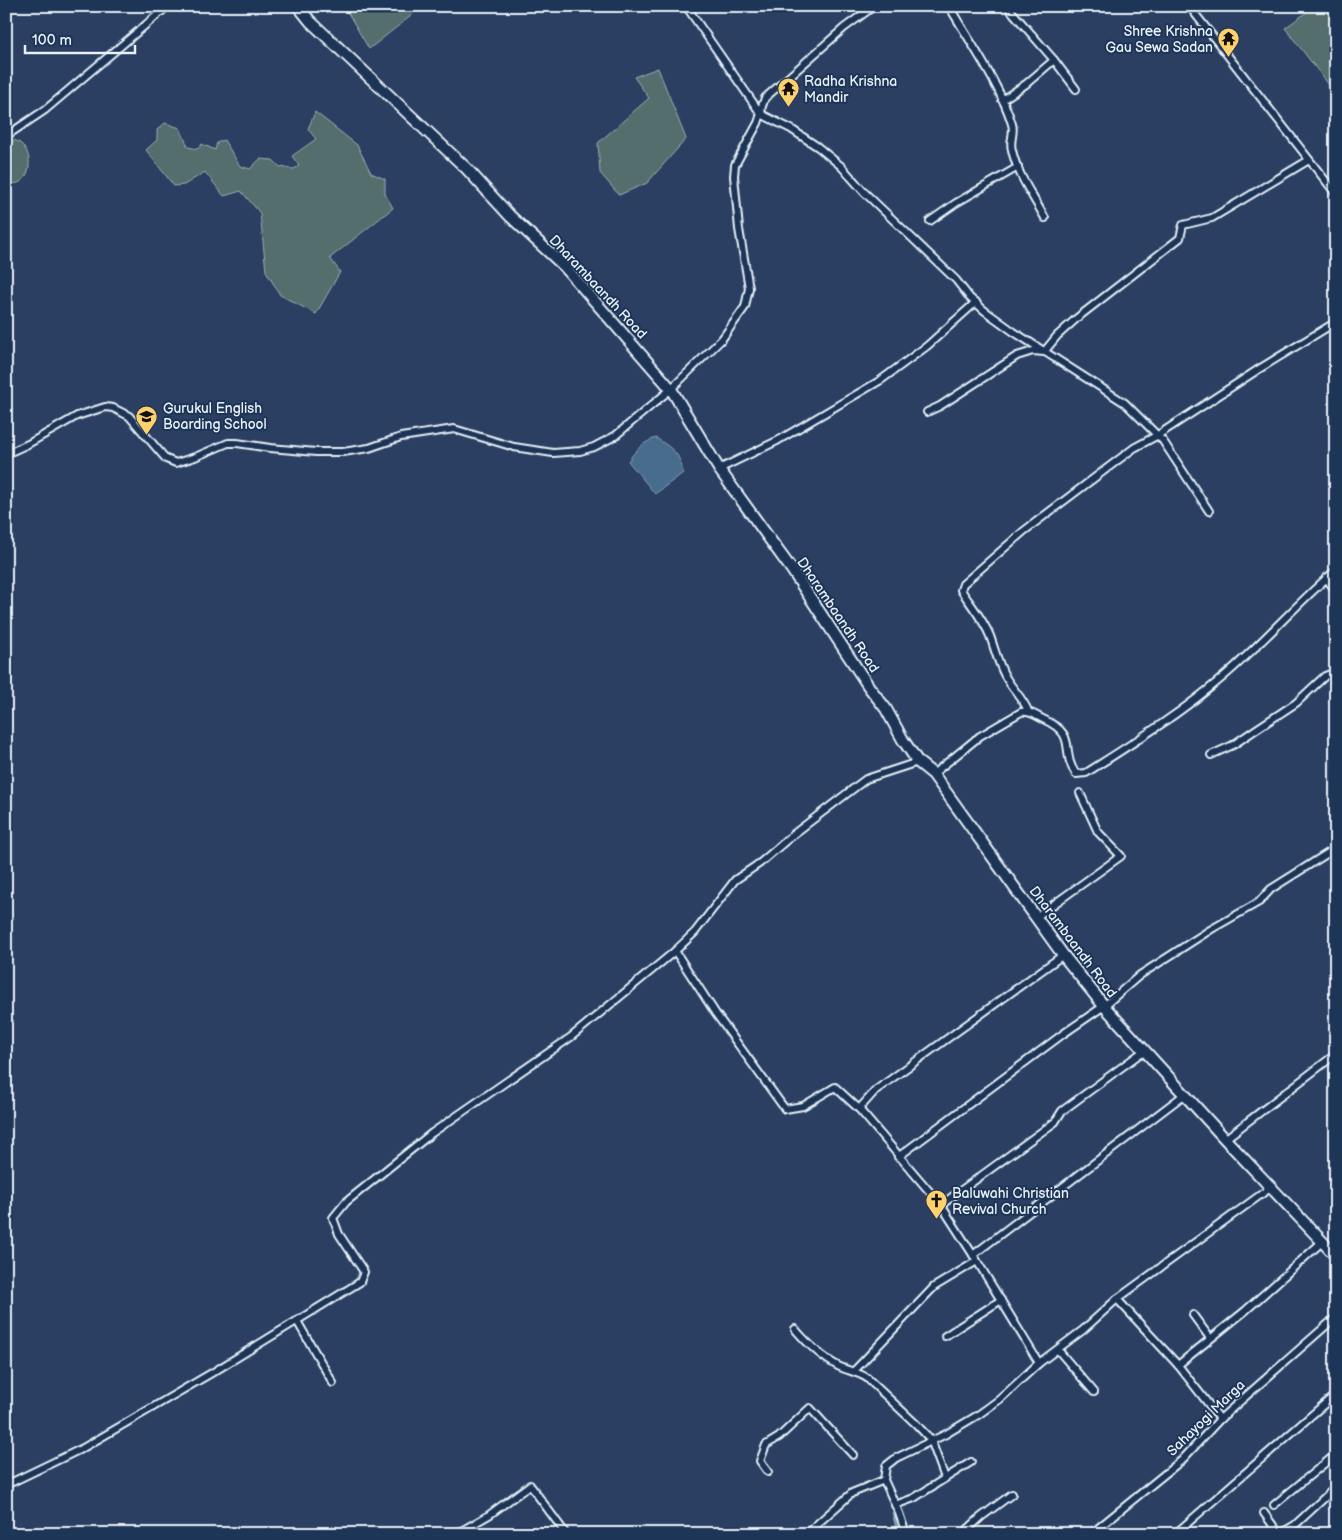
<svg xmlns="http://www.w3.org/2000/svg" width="1342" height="1540" viewBox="0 0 1342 1540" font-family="'Balsamiq Sans',sans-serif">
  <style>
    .green { fill: #526e6c; stroke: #9db0b2 }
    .water { fill: #466c8e; stroke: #87a1b8 }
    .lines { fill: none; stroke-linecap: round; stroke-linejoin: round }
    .stream { stroke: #87a1b8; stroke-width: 2.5 }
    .street-casing { stroke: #e8f1f8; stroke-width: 10 }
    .primary-casing { stroke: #e8f1f8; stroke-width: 14 }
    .street { stroke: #1d3557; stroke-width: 6 }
    .primary { stroke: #1d3557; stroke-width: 10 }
    .labels { text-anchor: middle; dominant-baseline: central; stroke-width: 4; stroke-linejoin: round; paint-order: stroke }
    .poi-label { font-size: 14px; fill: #e8f1f8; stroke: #1d3557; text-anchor: start }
    .street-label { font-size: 14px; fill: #e8f1f8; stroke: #1d3557 }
  </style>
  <rect width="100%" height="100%" fill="#2a3f62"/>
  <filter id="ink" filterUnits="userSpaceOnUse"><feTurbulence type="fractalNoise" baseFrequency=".02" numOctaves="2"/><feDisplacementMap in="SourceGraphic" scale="10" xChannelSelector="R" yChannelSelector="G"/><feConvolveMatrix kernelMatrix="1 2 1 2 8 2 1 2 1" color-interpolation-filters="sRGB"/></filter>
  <g filter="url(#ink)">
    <g class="green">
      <path d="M344 6H409L412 15 369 49Z"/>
      <path d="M1315 6H1336V94L1285 28Z"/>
      <path d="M658 68 686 139 647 183 619 195 600 173 598 143 649 98 634 77Z"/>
      <path d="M315 112 357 145 371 173 385 179V194L393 208 330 258 340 272 316 314 280 295 266 271 260 213 241 191 224 196 205 172 184 185 174 186 146 150 157 140V130L165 123 180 128 188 147 198 149 202 144 215 150 217 143 224 140 240 166 250 169 260 159 273 160 280 167 294 169 299 166 292 156 316 139 308 129Z"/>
      <path d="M14 140C39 148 31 193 6 182V146Z"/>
    </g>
    <path class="water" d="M656 438C673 449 680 453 683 473L655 494 628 461C636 450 643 442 656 438Z"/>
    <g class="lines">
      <path class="stream" d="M893 1513 898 1534"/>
      <defs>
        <g id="street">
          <path d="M686 6 761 114 791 129 818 147 841 166 864 192 956 280 970 298 985 311 1014 332 1125 403 1163 441 1209 511"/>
          <path d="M949 6C970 42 1000 85 1012 124 1015 133 1009 141 1012 150 1017 174 1033 196 1045 218"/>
          <path d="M1007 6 1054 60 1076 89"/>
          <path d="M1189 6 1336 194"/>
          <path d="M1002 100 1026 84 1054 60"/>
          <path d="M6 136 45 110 168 6"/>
          <path d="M930 221 956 203 1018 167"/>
          <path d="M927 412 940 406 1017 356 1033 351 1044 352 1057 336 1077 318 1180 238 1183 225 1212 218 1309 160"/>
          <path d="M6 454 28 444 77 416 105 407 113 408 129 416 166 459 176 463 195 457 228 443H237L270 448 316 452H343L369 448 401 437 454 429 514 447 553 453 580 451 594 447 615 436 671 389 722 339 745 307 749 288 739 229 734 176 735 165 758 123 761 114 762 106 765 98 844 28 874 6"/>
          <path d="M719 469 777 441 881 380 927 346 976 302"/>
          <path d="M1326 578 1336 591"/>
          <path d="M1028 711C1023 698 1012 689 1005 676 998 663 995 650 990 636 983 619 971 605 961 590L963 584 1024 531 1134 448 1158 435 1259 369 1336 322"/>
          <path d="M1211 755 1233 745 1255 730 1296 703 1325 676 1336 672"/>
          <path d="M933 774 980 736 1021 712C1030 711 1035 715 1043 719 1080 736 1059 750 1076 774L1086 773C1133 743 1180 714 1223 677 1262 644 1296 604 1336 570"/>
          <path d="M1036 917 1121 856 1098 832 1080 793"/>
          <path d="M675 951 716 1014 785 1109 803 1106 835 1087 859 1109 941 1205 977 1261 1039 1363"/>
          <path d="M859 1109 876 1090 1063 955"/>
          <path d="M1225 1139 1336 1054"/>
          <path d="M898 1157 1063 1034 1104 1006 1140 975 1210 930 1259 902 1271 889 1336 848"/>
          <path d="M941 1205 1055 1122 1062 1111 1145 1050"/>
          <path d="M973 1255 1185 1094"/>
          <path d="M1117 1299 1178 1365 1220 1419"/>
          <path d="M1193 1315 1210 1338"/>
          <path d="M297 1321 333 1383"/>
          <path d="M795 1329C807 1343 821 1357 838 1366 848 1371 858 1372 867 1378L916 1424 931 1440 945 1478"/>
          <path d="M945 1336 1001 1300"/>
          <path d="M1058 1350 1094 1392"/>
          <path d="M1178 1365 1245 1311 1322 1242"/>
          <path d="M854 1371 934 1287 977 1261"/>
          <path d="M768 1472 760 1461 766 1445 779 1437 810 1408 853 1455"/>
          <path d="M6 1485 83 1448 215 1371 360 1282 364 1272 339 1234 333 1218 346 1202 432 1133 571 1037 675 951 695 932 735 880 760 863 795 833 866 779 918 762"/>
          <path d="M895 1505 914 1498 971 1462"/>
          <path d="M1274 1505 1336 1454"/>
          <path d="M1264 1513 1279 1534"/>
          <path d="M966 1531 981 1517 1012 1494"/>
          <path d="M456 1534 489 1515 530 1485 566 1534"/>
          <path d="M806 1534 852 1493 884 1480"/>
          <path d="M906 1534 899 1513 884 1480 886 1466 896 1458 946 1434 978 1415 1000 1399 1039 1363 1083 1330 1117 1299 1270 1188"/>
          <path d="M1091 1534 1182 1460 1220 1419 1336 1317"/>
          <path d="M1175 1534 1336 1394"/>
          <path d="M1279 1534 1295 1525 1336 1487"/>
        </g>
        <path id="primary" d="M298 6 310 21 467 169 510 216 564 266 671 389 719 469 792 570 869 687 886 709 903 740 918 762 933 774 1063 955 1104 1006 1225 1139 1336 1256"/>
      </defs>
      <use href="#street" class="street-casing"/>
      <use href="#primary" class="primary-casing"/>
      <use href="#street" class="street"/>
      <use href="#primary" class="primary"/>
    </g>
  </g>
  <defs>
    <symbol id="temple-pin" viewBox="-11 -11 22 30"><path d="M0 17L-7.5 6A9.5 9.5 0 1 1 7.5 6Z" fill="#ffd166" stroke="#1d3557"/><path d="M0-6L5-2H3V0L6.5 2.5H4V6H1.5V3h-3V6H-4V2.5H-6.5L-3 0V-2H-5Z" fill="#111"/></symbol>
    <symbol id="school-pin" viewBox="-11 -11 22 30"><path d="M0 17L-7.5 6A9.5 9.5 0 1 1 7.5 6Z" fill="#ffd166" stroke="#1d3557"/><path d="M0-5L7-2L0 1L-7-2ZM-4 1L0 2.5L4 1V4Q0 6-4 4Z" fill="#111"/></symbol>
    <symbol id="church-pin" viewBox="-11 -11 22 30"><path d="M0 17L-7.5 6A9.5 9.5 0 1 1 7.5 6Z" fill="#ffd166" stroke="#1d3557"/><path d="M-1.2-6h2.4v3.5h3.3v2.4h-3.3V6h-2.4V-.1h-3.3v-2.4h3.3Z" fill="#111"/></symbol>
  </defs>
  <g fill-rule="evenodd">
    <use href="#temple-pin" x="1216" y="26" width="25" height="34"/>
    <use href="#temple-pin" x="776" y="76" width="25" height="34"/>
    <use href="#school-pin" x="134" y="404" width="25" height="34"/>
    <use href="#church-pin" x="924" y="1188" width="25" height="34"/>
  </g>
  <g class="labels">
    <g class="poi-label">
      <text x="1213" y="31" text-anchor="end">Shree Krishna<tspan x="1213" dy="16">Gau Sewa Sadan</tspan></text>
      <text x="804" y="81">Radha Krishna<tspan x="804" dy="16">Mandir</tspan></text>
      <text x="163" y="408">Gurukul English<tspan x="163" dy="16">Boarding School</tspan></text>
      <text x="952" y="1193">Baluwahi Christian<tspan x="952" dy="16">Revival Church</tspan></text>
    </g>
    <g class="street-label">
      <text transform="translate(598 287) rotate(47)">Dharambaandh Road</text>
      <text transform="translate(838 615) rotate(56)">Dharambaandh Road</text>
      <text transform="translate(1073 942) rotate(53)">Dharambaandh Road</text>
      <text transform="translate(1206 1418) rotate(-44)">Sahayogi Marga</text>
    </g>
  </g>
  <rect width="1342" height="1540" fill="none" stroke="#1d3557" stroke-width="25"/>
  <rect x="12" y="12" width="1317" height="1515" fill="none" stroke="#e8f1f8" stroke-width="2" filter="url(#ink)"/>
  <path d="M25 45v8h110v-8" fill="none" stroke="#e8f1f8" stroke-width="2.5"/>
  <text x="32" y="45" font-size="15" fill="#e8f1f8" stroke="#1d3557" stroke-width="4" paint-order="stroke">100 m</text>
</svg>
